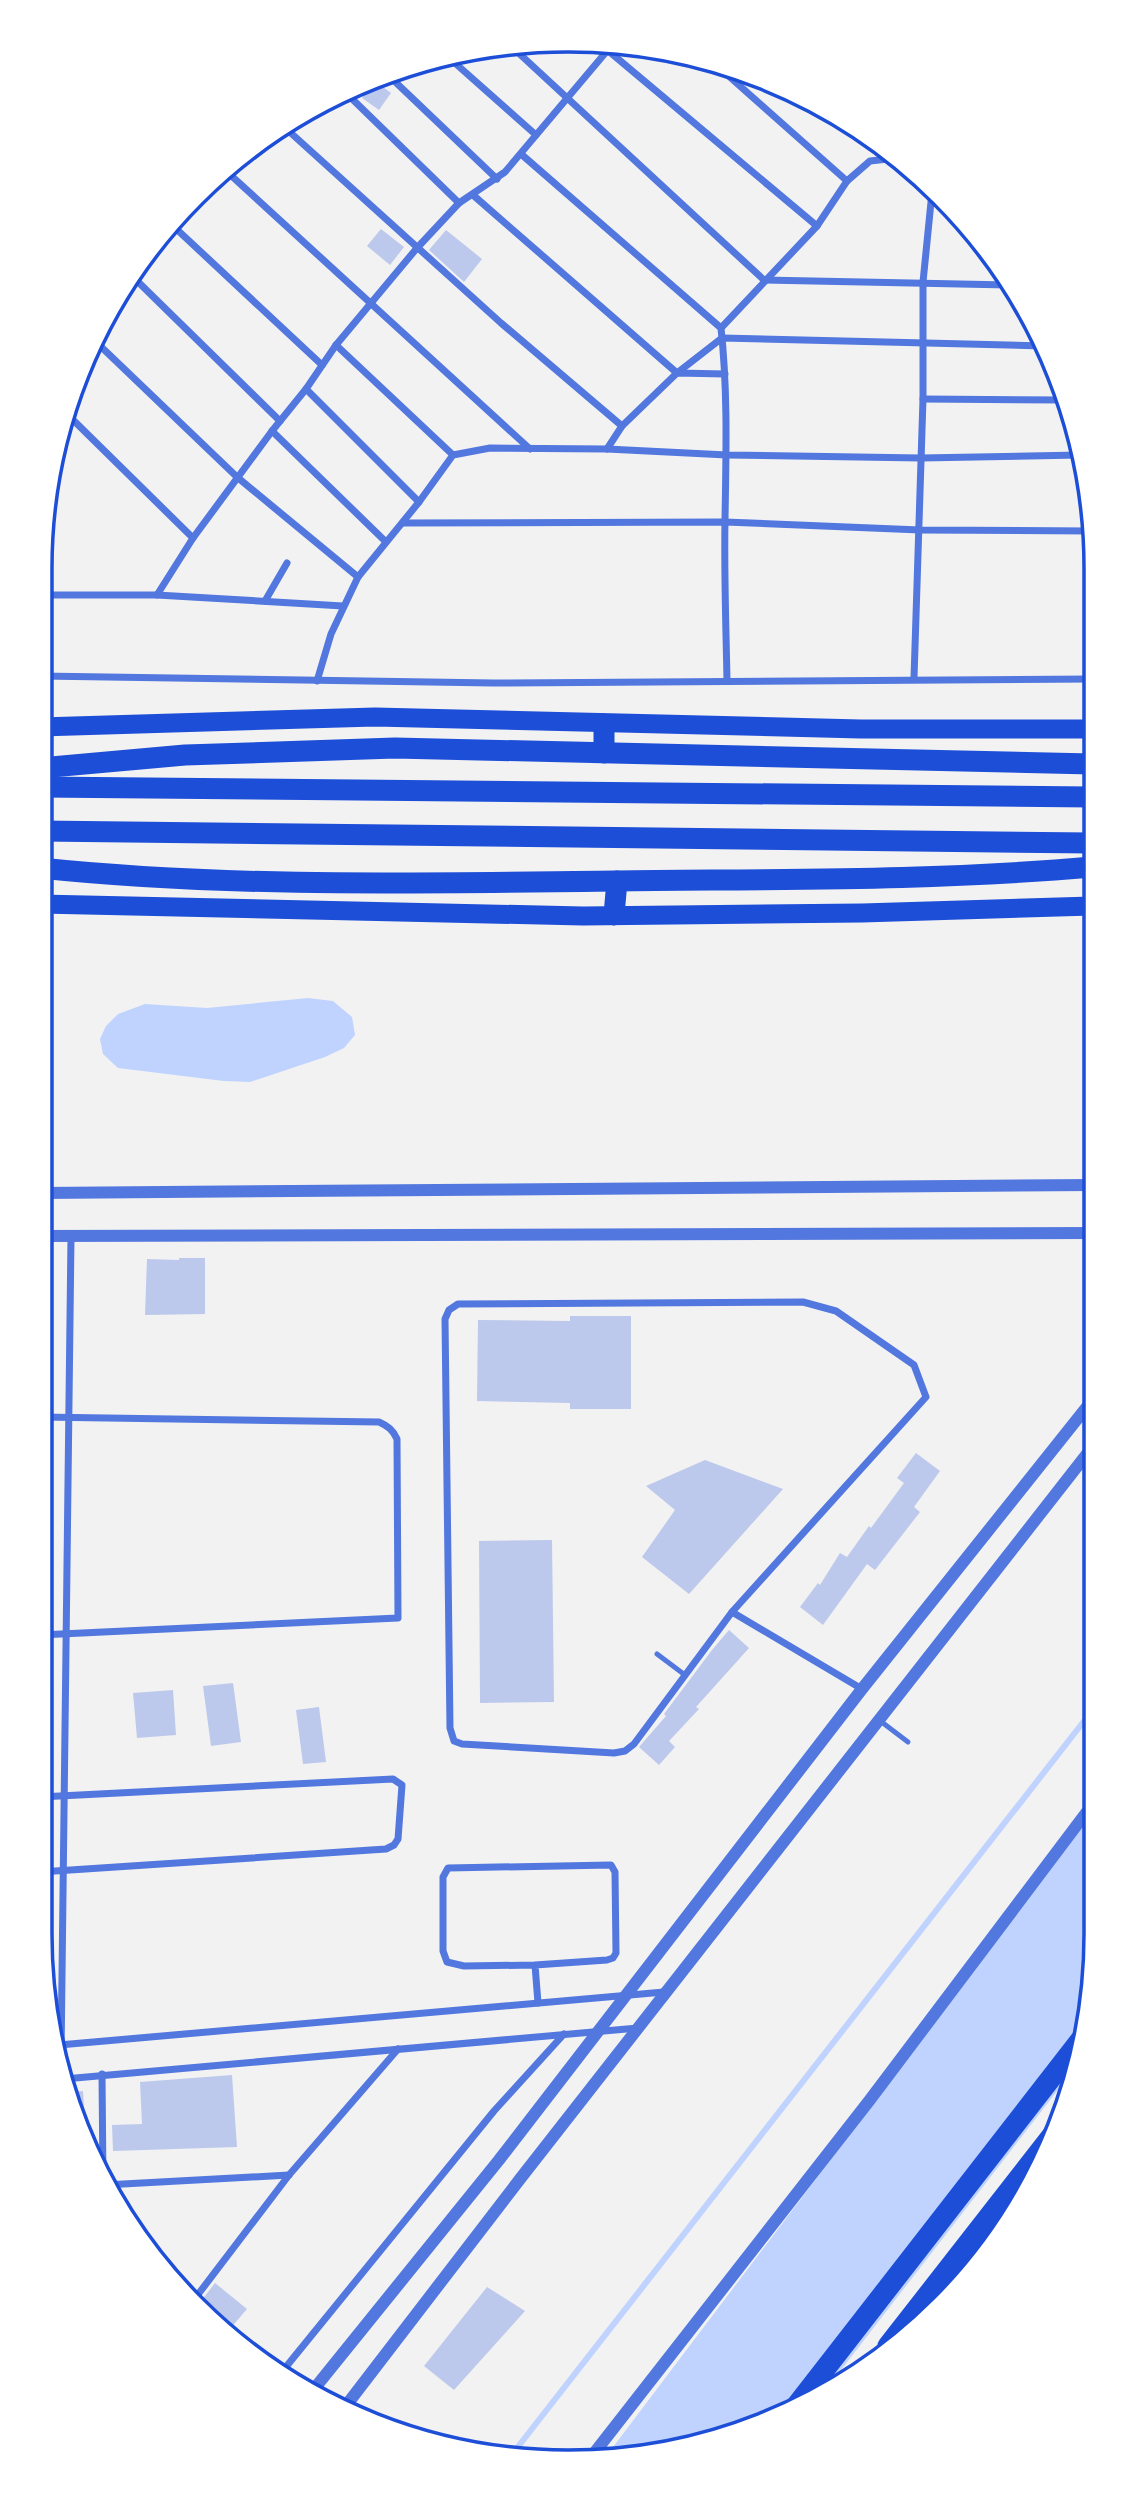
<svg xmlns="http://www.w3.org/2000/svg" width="1136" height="2503" viewBox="0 0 1136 2503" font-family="'DM Sans',sans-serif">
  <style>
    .water { fill: #bfd3fe }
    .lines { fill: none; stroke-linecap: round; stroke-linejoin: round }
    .stream { stroke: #bfd3fe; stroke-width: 6 }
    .building { fill: #bdc9ec }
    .service { stroke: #5277de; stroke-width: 5 }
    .minor { stroke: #5277de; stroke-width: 7 }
    .tertiary { stroke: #5277de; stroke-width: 12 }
    .trunk { stroke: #1d4ed8; stroke-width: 19 }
    .motorway { stroke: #1d4ed8; stroke-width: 21 }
    .rim { fill: none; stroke: #1d4ed8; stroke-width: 3.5 }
  </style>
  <rect width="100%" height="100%" fill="#f2f2f2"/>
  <g class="water">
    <path d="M308 998 333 1001 352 1017 355 1035 344 1048 325 1057 250 1082 224 1081 118 1068 103 1054 100 1039 106 1026 118 1014 145 1004 207 1008Z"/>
    <path d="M1095 1810C1096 1891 1101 1986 1078 2064L820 2397 671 2453 604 2459Z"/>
  </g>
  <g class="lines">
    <path class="stream" d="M510 2457 1095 1707"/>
  </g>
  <g class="building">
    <path d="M375 81 391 93 379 110 362 98Z"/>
    <path d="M381 229 404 247 390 265 367 246Z"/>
    <path d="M446 230 482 259 464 282 429 250Z"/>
    <path d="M179 1258H205V1314L145 1315 147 1259 179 1260Z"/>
    <path d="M570 1316H631V1409H570V1403L477 1401 478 1320 570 1321Z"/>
    <path d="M916 1453 940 1471 914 1507 920 1512 875 1570 867 1564 823 1625 800 1607 818 1583 820 1585 840 1553 847 1557 869 1526 871 1528 904 1483 897 1478Z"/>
    <path d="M705 1460 783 1489 689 1594 642 1557 675 1510 646 1486Z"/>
    <path d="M552 1540 554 1702 480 1703 479 1541Z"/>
    <path d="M729 1630 749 1648 696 1707 699 1709 669 1741 675 1747 659 1765 639 1747 666 1716 664 1714 712 1650Z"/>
    <path d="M233 1683 241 1742 211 1746 203 1686Z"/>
    <path d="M173 1690 176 1735 137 1738 133 1693Z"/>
    <path d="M319 1707 326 1762 303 1764 296 1710Z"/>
    <path d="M232 2075 237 2147 113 2151 112 2125 142 2124 140 2082Z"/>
    <path d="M83 2091 86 2141H85L68 2105 66 2092Z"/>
    <path d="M215 2283 247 2309 229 2330 198 2305Z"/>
    <path d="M487 2287 525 2311 454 2390 424 2366Z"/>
  </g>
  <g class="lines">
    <g class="service">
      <path d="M657 1654 685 1675"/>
      <path d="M879 1720 908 1742"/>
    </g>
    <g class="minor">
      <path d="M599 43 817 226"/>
      <path d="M511 46 764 280 1009 285"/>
      <path d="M447 56 536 135"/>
      <path d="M714 63 847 181 817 226 721 328"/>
      <path d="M387 74 497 179"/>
      <path d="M345 92 459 203"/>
      <path d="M282 125 501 323 622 426"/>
      <path d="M521 154 721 328C728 392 726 456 725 520 724 573 726 627 727 681"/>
      <path d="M225 170 530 449"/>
      <path d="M847 181 870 161 888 159 930 196"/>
      <path d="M473 195 677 373 722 338 1044 346"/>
      <path d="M171 224 322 365"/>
      <path d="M130 274 280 421"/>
      <path d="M94 340 237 477 358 577"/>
      <path d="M336 345 453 455"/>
      <path d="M306 389 419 502"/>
      <path d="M923 399 1065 400"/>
      <path d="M66 413 193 538"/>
      <path d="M272 431 385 541"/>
      <path d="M607 449 622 426 677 373 725 374"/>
      <path d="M403 523 725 522 920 530 1091 531"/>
      <path d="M40 595H157L343 606"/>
      <path d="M157 595 193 538 272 431 306 389 336 345 417 248 459 203 505 172 612 45"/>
      <path d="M265 601 287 563"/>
      <path d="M40 676 493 683 1092 679"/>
      <path d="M914 678 923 399V282L932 192"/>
      <path d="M317 681 331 634 358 577 419 502 453 455 490 448 607 449 727 455 921 458 1080 455"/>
      <path d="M803 1302 836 1311 914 1365 926 1397 732 1612 634 1744 625 1751 614 1753 462 1744 454 1741 450 1728 445 1319 449 1310 458 1304Z"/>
      <path d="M732 1612 862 1689"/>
      <path d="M40 1635 398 1618 397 1439C393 1430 388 1426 379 1422L40 1417"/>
      <path d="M40 1872 386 1849 394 1845 398 1839 402 1785 393 1779 40 1797"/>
      <path d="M535 1965 464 1966 447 1962 443 1951V1877L448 1868 611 1865 615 1872 616 1953 613 1958 607 1960 535 1965 538 2003"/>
      <path d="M59 2045 664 1992"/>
      <path d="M61 2058 71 1237"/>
      <path d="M102 2074 103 2182"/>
      <path d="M64 2079 638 2028"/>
      <path d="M105 2185 289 2175"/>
      <path d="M193 2301 289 2175 398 2049"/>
      <path d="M281 2373 494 2111 564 2034"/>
    </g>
    <g class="tertiary">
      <path d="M40 1193 1093 1185"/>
      <path d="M40 1236 1094 1233"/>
      <path d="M310 2394 499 2160 862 1689 1094 1398"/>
      <path d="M345 2407 520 2179 1094 1445"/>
      <path d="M588 2461 869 2101 1095 1801"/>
    </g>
    <g class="trunk">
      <path d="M40 727 375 717 861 729H1092"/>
      <path d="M40 904 583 916 862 913 1092 906"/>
    </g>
    <g class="motorway">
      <path d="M604 724V753"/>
      <path d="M40 768 185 755 395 748 1092 764"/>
      <path d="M40 787 1092 797"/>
      <path d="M40 831 1092 843"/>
      <path d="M40 868C231 888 425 883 616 881 775 879 934 881 1092 867"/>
      <path d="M614 915 617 881"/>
      <path d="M888 2346 1058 2128"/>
      <path d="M797 2405 1086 2033"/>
    </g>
  </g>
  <path d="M0 0H1136V2503H0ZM568 52H568A516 516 0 0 1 1084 568V1934A516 516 0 0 1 568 2450H568A516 516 0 0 1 52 1934V568A516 516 0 0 1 568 52Z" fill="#fff" fill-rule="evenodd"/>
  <path class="rim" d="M568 52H568A516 516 0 0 1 1084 568V1934A516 516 0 0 1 568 2450H568A516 516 0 0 1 52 1934V568A516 516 0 0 1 568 52Z"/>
</svg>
